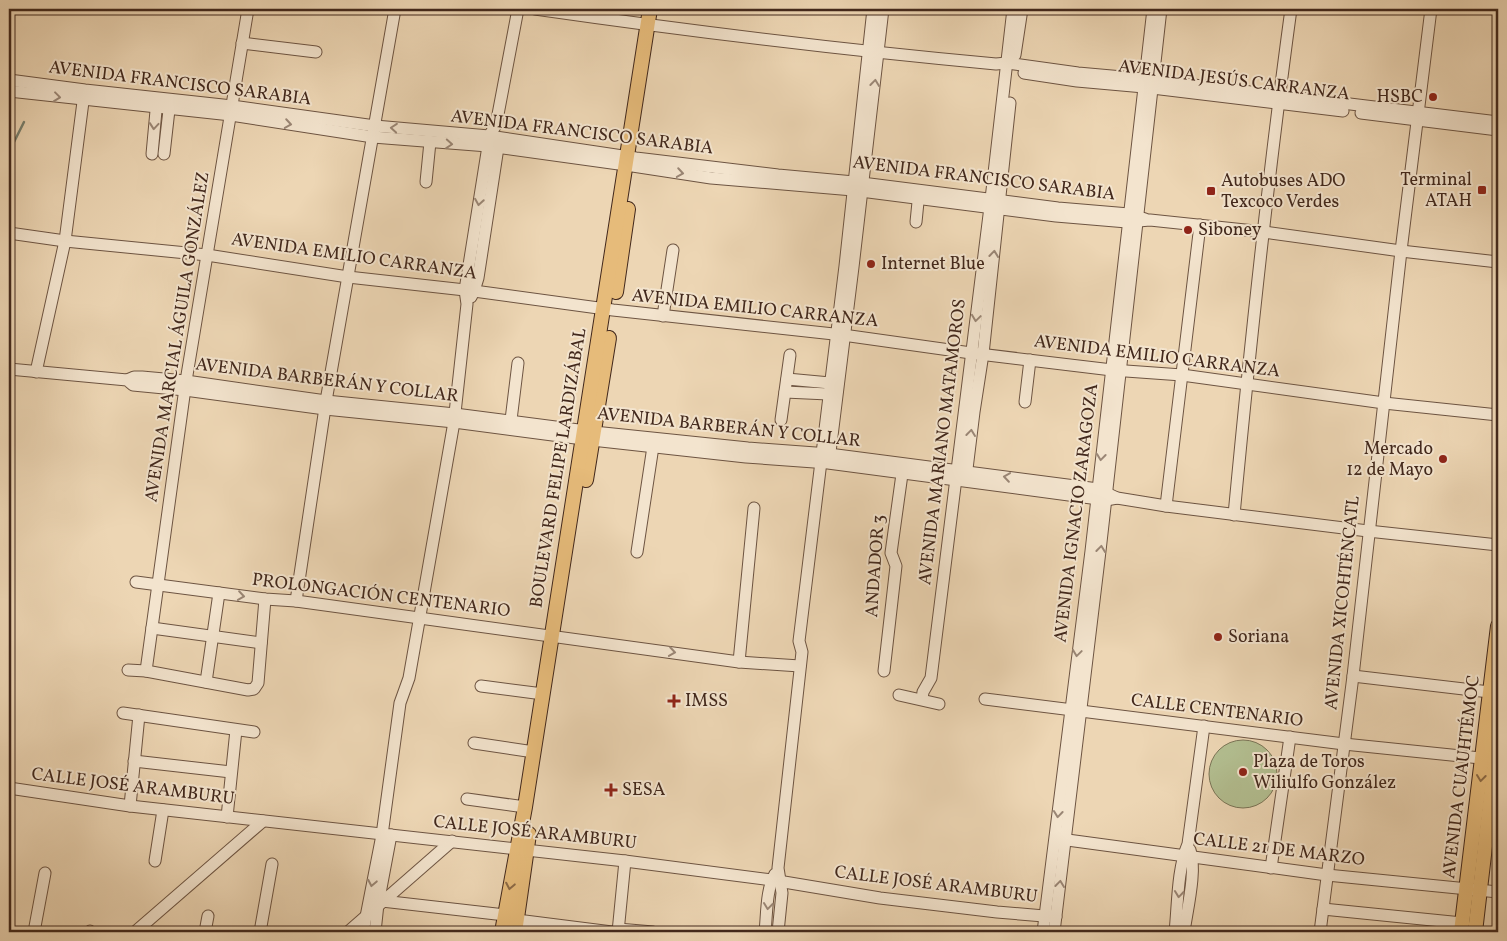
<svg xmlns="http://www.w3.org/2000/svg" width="1507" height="941" viewBox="0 0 1507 941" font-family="Vollkorn,serif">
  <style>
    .green { fill: #b3bf91; stroke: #7a7456 }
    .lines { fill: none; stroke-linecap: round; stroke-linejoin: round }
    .stream { stroke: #77806f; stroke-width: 2.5 }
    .minor-casing { stroke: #6d5442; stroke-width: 13 }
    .major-casing { stroke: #42281c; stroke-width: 16 }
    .minor { stroke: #f3e4ce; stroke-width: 11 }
    .major { stroke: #e6bb7a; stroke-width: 14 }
    .oneway { stroke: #9a8675 }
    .oneway2 { stroke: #8c6a46 }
    .poi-dot { fill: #8f2418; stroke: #f3e4ce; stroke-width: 2 }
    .labels { text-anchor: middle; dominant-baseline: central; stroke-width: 4; stroke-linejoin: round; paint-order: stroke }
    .street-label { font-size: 18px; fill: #42281c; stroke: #f3e4ce }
    .poi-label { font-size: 18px; fill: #42281c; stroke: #f3e4ce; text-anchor: start }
  </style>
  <rect width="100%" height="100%" fill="#edd6b4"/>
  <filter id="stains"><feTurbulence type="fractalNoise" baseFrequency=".004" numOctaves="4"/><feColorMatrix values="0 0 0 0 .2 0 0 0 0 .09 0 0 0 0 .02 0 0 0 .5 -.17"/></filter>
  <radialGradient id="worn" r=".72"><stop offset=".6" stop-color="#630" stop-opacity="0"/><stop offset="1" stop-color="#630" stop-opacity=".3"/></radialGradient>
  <circle class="green" cx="1243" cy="774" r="34"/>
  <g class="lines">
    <path class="stream" d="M9 152 24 122"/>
    <defs>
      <g id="minor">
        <path d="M535 9C689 31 842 50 996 64L1007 63 1078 73 1145 79 1498 122"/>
        <path d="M242 43 316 52"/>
        <path d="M1015 55 1022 9"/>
        <path d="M1024 73 1077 81 1144 87 1343 111"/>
        <path d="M9 80 85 90 232 106 375 126 489 136 636 158 778 175 854 182 1058 208 1129 214 1145 219"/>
        <path d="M9 91 231 115 373 137 488 146 626 165 711 178 853 190 1056 216 1127 222 1150 220 1264 232 1401 251 1498 262"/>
        <path d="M1361 113 1498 130"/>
        <path d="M152 154 157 100"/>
        <path d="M164 154 170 101"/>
        <path d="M426 182 430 142"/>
        <path d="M916 222 919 192"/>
        <path d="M9 233 65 241 207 255 348 277 474 291 613 310 843 335 971 353 1112 370 1182 375 1384 403 1498 415"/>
        <path d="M471 297 474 291 478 278 499 141"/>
        <path d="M663 316 673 250"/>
        <path d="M9 369 127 380 133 385 185 390 325 409 454 422 583 439 746 457 828 463 1106 500 1117 498"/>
        <path d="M36 372 65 241 84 94"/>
        <path d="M787 379 830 383"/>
        <path d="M127 380 134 377H142L186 381 326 401 455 414 594 432 748 448 829 454 1098 489 1117 498 1166 506 1368 531 1498 545"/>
        <path d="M785 392 828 394"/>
        <path d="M1025 402 1030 360"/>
        <path d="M781 420 790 355"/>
        <path d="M510 428 518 363"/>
        <path d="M829 460 853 267 883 9"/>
        <path d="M966 477 974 412 983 354 1010 103"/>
        <path d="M1166 506 1200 225"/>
        <path d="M1234 515C1250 346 1268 177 1291 9"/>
        <path d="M637 552 654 440"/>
        <path d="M136 582 265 599 296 601 739 662 800 666"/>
        <path d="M296 601 326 401 395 9"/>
        <path d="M152 628 261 643"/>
        <path d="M739 662 754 508"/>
        <path d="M128 670 146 671 248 690 254 689 258 683 265 599"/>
        <path d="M146 671 186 381 248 9"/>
        <path d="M884 671 896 566 891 553 903 467"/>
        <path d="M1353 676 1498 693"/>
        <path d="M206 682 219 593"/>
        <path d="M481 686 543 694"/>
        <path d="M899 695 939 704"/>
        <path d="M922 699 923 692 931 678 991 199 1013 9"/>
        <path d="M985 699 1344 744 1490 759"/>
        <path d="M123 713 254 732"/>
        <path d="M474 743 534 752"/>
        <path d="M134 761 231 772"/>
        <path d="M9 788 130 806 625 861 772 880 880 898 997 912 1056 917"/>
        <path d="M467 799 525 807"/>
        <path d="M130 806 139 715"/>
        <path d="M227 817 236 730"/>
        <path d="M1060 839 1327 875 1498 892"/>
        <path d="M155 861 163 810"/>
        <path d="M1271 868 1290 737"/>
        <path d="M382 901 505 915"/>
        <path d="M1323 909 1462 923"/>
        <path d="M517 920 612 932"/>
        <path d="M618 929 653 932"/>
        <path d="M34 932 45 873"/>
        <path d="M90 932V931"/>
        <path d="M135 932 263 821"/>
        <path d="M205 932 208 916"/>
        <path d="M260 932 272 864"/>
        <path d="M348 932 452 841"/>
        <path d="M363 932 382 835 400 703 409 678 454 422 467 304 465 290 488 146 489 136 496 125 518 9"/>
        <path d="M375 932 378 904 391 835"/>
        <path d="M618 932 625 861"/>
        <path d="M765 932C767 913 766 890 775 874"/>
        <path d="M778 932 782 893 778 868 802 652 799 641 845 266 873 9"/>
        <path d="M1043 932 1091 551 1153 9"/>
        <path d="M1054 932 1100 551 1161 9"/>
        <path d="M1175 932C1178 904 1177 870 1188 844L1204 726"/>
        <path d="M1184 932C1187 910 1197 870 1190 850"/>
        <path d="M1320 932 1353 676 1401 251 1431 9"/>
      </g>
      <g id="major">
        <path d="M616 292 628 209"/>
        <path d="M586 480 609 338"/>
        <path d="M502 932 525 807 650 9"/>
        <path d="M515 932 529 834"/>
        <path d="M1461 932 1498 626"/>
        <path d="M1475 932 1498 735"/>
      </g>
    </defs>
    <use href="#minor" class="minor-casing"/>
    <use href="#major" class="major-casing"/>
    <use href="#minor" class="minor"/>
    <use href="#major" class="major"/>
  </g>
  <defs><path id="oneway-chevron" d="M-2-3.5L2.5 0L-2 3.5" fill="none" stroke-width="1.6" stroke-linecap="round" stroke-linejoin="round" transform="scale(1.25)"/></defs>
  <g class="oneway">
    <use href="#oneway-chevron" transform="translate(875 83) rotate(-83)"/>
    <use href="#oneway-chevron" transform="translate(57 97) rotate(7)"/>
    <use href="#oneway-chevron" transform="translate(288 124) rotate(9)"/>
    <use href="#oneway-chevron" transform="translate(154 126) rotate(95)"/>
    <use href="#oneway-chevron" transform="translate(394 128) rotate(-175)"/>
    <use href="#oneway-chevron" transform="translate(449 144) rotate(4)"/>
    <use href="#oneway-chevron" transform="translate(680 173) rotate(9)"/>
    <use href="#oneway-chevron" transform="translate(479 202) rotate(99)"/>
    <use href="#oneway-chevron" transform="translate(994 254) rotate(-84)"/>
    <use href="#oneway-chevron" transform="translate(976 318) rotate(98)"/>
    <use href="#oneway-chevron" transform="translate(971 433) rotate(-83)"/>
    <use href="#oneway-chevron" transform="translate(1101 457) rotate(97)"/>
    <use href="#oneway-chevron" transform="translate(1007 477) rotate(-172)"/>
    <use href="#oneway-chevron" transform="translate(1101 549) rotate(-83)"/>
    <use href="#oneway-chevron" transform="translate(241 596) rotate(8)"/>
    <use href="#oneway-chevron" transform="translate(672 652) rotate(8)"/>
    <use href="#oneway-chevron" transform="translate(1077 653) rotate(98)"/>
    <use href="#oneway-chevron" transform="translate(1058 814) rotate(96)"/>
    <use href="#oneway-chevron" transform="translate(372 883) rotate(101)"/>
    <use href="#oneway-chevron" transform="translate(1060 884) rotate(-83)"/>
    <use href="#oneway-chevron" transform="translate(1179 894) rotate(96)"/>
    <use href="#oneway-chevron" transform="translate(768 906) rotate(97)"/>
  </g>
  <g class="oneway2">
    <use href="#oneway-chevron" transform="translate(1481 778) rotate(97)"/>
    <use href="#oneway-chevron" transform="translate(510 886) rotate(101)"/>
  </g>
  <g class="poi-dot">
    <circle cx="1433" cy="97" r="5"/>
    <rect x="1477" y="185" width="10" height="10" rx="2.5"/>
    <rect x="1206" y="186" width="10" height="10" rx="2.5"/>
    <circle cx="1188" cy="230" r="5"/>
    <circle cx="871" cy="264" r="5"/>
    <circle cx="1443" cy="459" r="5"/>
    <circle cx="1218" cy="637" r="5"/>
    <path d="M671.5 693.5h5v5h5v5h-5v5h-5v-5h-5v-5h5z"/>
    <circle cx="1243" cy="772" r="5"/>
    <path d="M608.5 782.5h5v5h5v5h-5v5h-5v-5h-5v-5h5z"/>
  </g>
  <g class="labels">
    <g class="street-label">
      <text transform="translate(1234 81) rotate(7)">AVENIDA JESÚS CARRANZA</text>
      <text transform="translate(180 84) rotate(7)">AVENIDA FRANCISCO SARABIA</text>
      <text transform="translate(582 133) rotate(7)">AVENIDA FRANCISCO SARABIA</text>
      <text transform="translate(984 179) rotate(7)">AVENIDA FRANCISCO SARABIA</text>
      <text transform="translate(354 257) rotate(8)">AVENIDA EMILIO CARRANZA</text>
      <text transform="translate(755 309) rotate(6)">AVENIDA EMILIO CARRANZA</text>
      <text transform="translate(178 337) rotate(-81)">AVENIDA MARCIAL ÁGUILA GONZÁLEZ</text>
      <text transform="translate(1157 357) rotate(7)">AVENIDA EMILIO CARRANZA</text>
      <text transform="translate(327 381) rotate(7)">AVENIDA BARBERÁN Y COLLAR</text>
      <text transform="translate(729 428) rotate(6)">AVENIDA BARBERÁN Y COLLAR</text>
      <text transform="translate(943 442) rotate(-83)">AVENIDA MARIANO MATAMOROS</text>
      <text transform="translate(559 468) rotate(-81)">BOULEVARD FELIPE LARDIZÁBAL</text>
      <text transform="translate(1077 513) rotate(-83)">AVENIDA IGNACIO ZARAGOZA</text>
      <text transform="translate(876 566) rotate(-86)">ANDADOR 3</text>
      <text transform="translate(381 596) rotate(7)">PROLONGACIÓN CENTENARIO</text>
      <text transform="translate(1343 603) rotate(-84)">AVENIDA XICOHTÉNCATL</text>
      <text transform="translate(1217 711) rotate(7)">CALLE CENTENARIO</text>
      <text transform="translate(1462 777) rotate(-83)">AVENIDA CUAUHTÉMOC</text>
      <text transform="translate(133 787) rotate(7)">CALLE JOSÉ ARAMBURU</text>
      <text transform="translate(535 833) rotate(6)">CALLE JOSÉ ARAMBURU</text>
      <text transform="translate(1279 850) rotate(7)">CALLE 21 DE MARZO</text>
      <text transform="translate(936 885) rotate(7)">CALLE JOSÉ ARAMBURU</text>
    </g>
    <g class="poi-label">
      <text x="1423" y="97" text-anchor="end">HSBC</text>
      <text x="1472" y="180" text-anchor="end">Terminal<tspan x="1472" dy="21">ATAH</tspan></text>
      <text x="1221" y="181">Autobuses ADO<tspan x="1221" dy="21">Texcoco Verdes</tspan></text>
      <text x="1198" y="230">Siboney</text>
      <text x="881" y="264">Internet Blue</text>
      <text x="1433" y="449" text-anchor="end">Mercado<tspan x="1433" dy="21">12 de Mayo</tspan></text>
      <text x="1228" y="637">Soriana</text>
      <text x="685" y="701">IMSS</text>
      <text x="1253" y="762">Plaza de Toros<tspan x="1253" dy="21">Wiliulfo González</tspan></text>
      <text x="622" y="790">SESA</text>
    </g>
  </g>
  <rect width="1507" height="941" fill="none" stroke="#edd6b4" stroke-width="30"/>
  <rect x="10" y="10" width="1487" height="921" fill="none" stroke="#42281c" stroke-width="2.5"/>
  <rect x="15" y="15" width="1477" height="911" fill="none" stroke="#42281c"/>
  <rect width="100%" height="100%" filter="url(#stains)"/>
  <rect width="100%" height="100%" fill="url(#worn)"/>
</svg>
